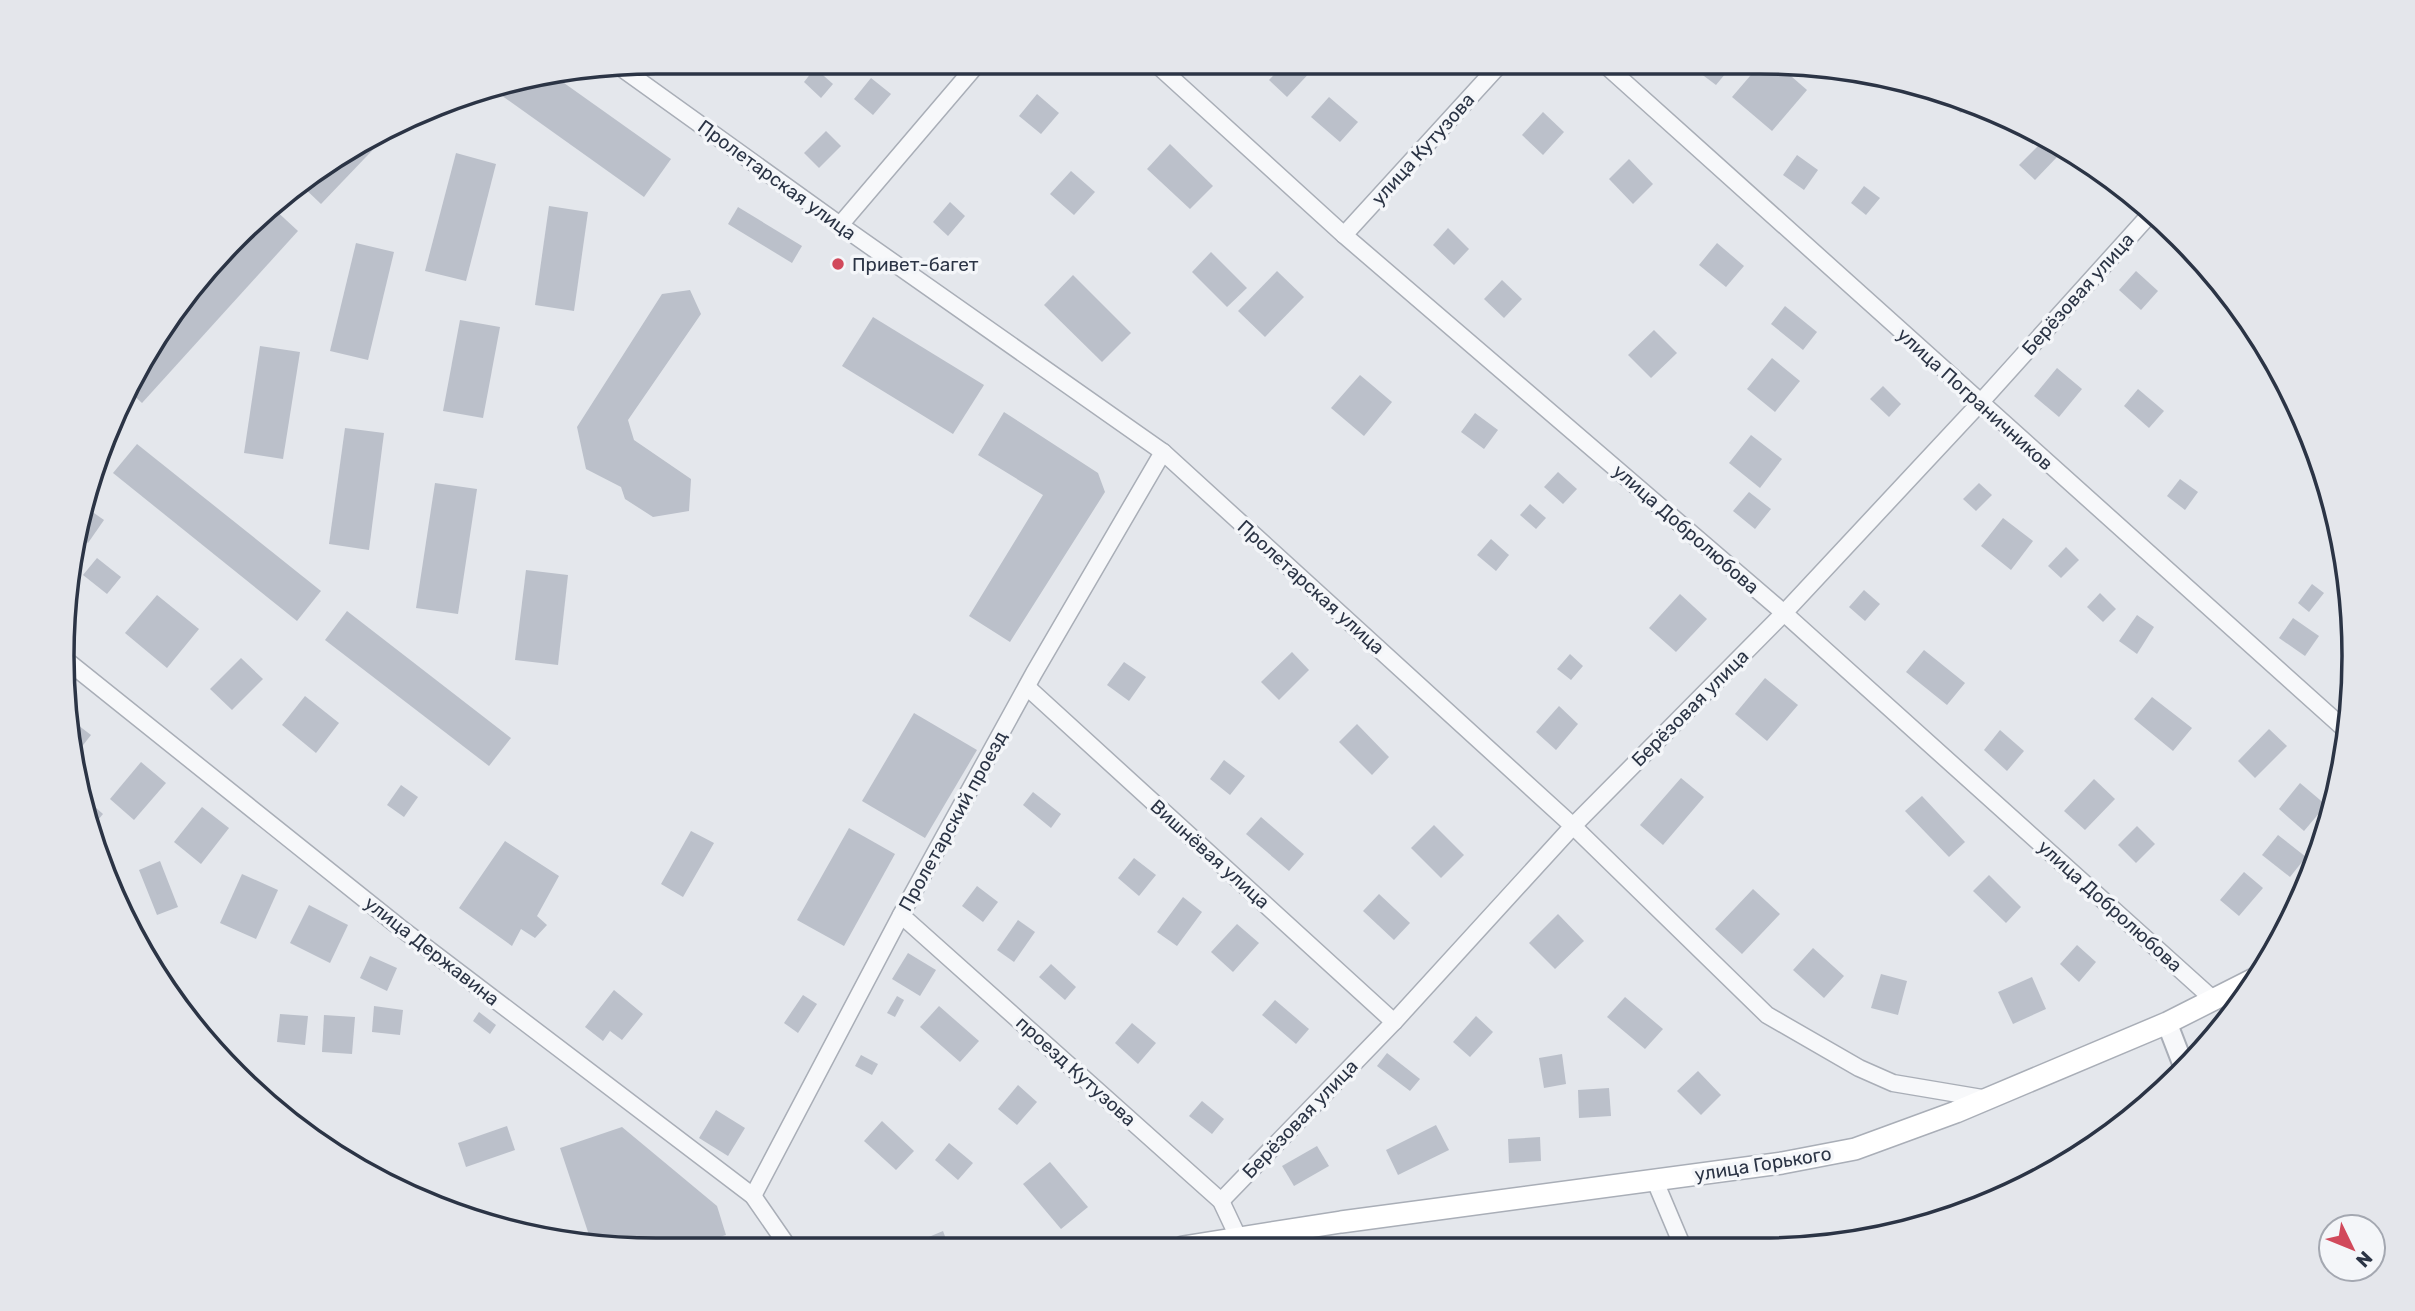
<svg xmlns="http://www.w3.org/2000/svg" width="2415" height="1311" viewBox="0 0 2415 1311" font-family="Rubik,sans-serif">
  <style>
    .building { fill: #bbc0ca }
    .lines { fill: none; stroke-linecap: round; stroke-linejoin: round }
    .minor-casing { stroke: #a9aeb7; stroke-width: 19 }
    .tertiary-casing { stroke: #a9aeb7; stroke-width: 23 }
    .secondary-casing { stroke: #a9aeb7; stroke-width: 24 }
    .minor { stroke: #f7f8fa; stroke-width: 16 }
    .tertiary { stroke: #f7f8fa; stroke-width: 19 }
    .secondary { stroke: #fff; stroke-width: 21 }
    .poi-dot { fill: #d1495b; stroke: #f4f6f9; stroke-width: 2.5 }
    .labels { text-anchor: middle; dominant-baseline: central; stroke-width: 7; stroke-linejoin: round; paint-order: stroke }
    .street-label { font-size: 19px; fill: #2b3445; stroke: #f4f6f9 }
    .poi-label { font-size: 19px; fill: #2b3445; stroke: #f4f6f9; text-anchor: start }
    .rim { fill: none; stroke: #2b3445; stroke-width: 3.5 }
  </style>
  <rect width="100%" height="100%" fill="#e4e7ec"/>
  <g class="building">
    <path d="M1286 62H1307L1314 68 1287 97 1269 80Z"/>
    <path d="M1709 62H1735L1716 85 1700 73Z"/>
    <path d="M1762 62H1775L1807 90 1772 131 1732 97Z"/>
    <path d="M815 68 833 84 821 98 804 82Z"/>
    <path d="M557 78 671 159 644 197 491 88Z"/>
    <path d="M871 78 891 94 873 115 854 99Z"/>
    <path d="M1928 88 1968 104 1961 113Z"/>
    <path d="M1037 94 1059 113 1041 134 1019 116Z"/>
    <path d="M1329 97 1358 122 1340 142 1311 117Z"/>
    <path d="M1543 112 1564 132 1543 155 1522 135Z"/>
    <path d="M826 131 841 146 819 168 804 153Z"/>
    <path d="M387 135 321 204 298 182 387 134Z"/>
    <path d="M2043 141 2058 156 2035 180 2019 165Z"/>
    <path d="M1170 144 1213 186 1190 209 1147 169Z"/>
    <path d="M456 153 496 164 466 281 425 271Z"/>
    <path d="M1797 155 1818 170 1804 190 1783 175Z"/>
    <path d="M1629 159 1653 184 1633 204 1609 179Z"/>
    <path d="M1071 171 1095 192 1074 215 1050 194Z"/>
    <path d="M1864 186 1880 198 1866 215 1851 203Z"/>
    <path d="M950 202 965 216 948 236 933 222Z"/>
    <path d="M549 206 588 212 574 311 535 305Z"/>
    <path d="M272 207 298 231 142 403 131 393 158 332Z"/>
    <path d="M738 207 802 246 792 263 728 224Z"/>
    <path d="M1448 228 1469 249 1454 265 1433 245Z"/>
    <path d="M356 243 394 252 368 360 330 351Z"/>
    <path d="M1717 243 1744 266 1726 287 1699 265Z"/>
    <path d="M1211 252 1247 288 1227 307 1192 272Z"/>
    <path d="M1277 271 1304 297 1265 337 1238 311Z"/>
    <path d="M2136 271 2158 291 2141 310 2119 290Z"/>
    <path d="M1073 275 1131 333 1102 362 1044 305Z"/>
    <path d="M1502 280 1522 299 1504 318 1484 299Z"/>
    <path d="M690 290 701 314 628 420 634 440 691 479 689 511 653 517 625 499 621 487 586 469 577 427 662 294Z"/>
    <path d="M1785 306 1817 332 1803 350 1771 324Z"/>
    <path d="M873 317 984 385 953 434 842 366Z"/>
    <path d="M460 320 500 327 483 418 443 411Z"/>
    <path d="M1654 330 1677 353 1651 378 1628 355Z"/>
    <path d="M260 346 300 352 283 459 244 453Z"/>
    <path d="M1772 358 1800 381 1775 412 1747 389Z"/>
    <path d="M2057 368 2082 389 2059 417 2034 396Z"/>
    <path d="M1360 375 1392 402 1364 436 1331 408Z"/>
    <path d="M1883 386 1901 404 1889 417 1870 399Z"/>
    <path d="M2138 389 2164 411 2149 428 2124 406Z"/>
    <path d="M1004 412 1098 473 1105 492 1010 642 969 616 1043 495 978 455Z"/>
    <path d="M1475 413 1498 430 1484 449 1461 432Z"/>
    <path d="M345 428 384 433 369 550 329 544Z"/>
    <path d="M1751 435 1782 459 1760 488 1729 463Z"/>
    <path d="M137 444 321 591 297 621 113 473Z"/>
    <path d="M1558 472 1577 489 1563 504 1544 487Z"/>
    <path d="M2180 479 2198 492 2185 510 2167 496Z"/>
    <path d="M435 483 477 489 458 614 416 608Z"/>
    <path d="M1979 483 1992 495 1976 511 1963 499Z"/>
    <path d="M1749 492 1771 509 1755 529 1733 511Z"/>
    <path d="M81 504 104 520 88 543 78 536Z"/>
    <path d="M1530 504 1546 518 1536 529 1520 515Z"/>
    <path d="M2003 518 2033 541 2011 570 1981 546Z"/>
    <path d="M1491 539 1509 555 1496 571 1477 555Z"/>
    <path d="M2066 547 2079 560 2061 578 2048 566Z"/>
    <path d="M97 558 121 577 107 594 83 575Z"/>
    <path d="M526 570 568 575 558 665 515 660Z"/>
    <path d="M2312 584 2324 593 2309 612 2298 603Z"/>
    <path d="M1864 590 1880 604 1865 621 1849 607Z"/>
    <path d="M2100 593 2116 609 2103 622 2087 607Z"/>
    <path d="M1680 594 1707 619 1676 652 1649 628Z"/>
    <path d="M157 595 199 629 167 668 125 633Z"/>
    <path d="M347 611 511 738 489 766 325 640Z"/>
    <path d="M2137 615 2154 627 2137 654 2119 641Z"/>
    <path d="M2293 618 2319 636 2305 656 2279 638Z"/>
    <path d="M1924 650 1965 683 1947 705 1906 672Z"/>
    <path d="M1292 652 1309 670 1279 700 1261 682Z"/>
    <path d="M1570 654 1583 666 1571 680 1557 669Z"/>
    <path d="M241 658 263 679 232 710 210 689Z"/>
    <path d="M1124 662 1146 677 1129 701 1107 685Z"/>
    <path d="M1765 678 1798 705 1767 741 1735 714Z"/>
    <path d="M305 696 339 723 316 753 282 725Z"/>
    <path d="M2152 697 2192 728 2173 751 2134 719Z"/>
    <path d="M1559 706 1578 724 1556 750 1536 732Z"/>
    <path d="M914 713 977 750 925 838 862 801Z"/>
    <path d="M70 719 91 735 76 754 69 721Z"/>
    <path d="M1357 724 1389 757 1372 775 1339 742Z"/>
    <path d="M2269 729 2287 746 2255 778 2238 761Z"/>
    <path d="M2000 730 2024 751 2007 771 1984 750Z"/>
    <path d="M1224 760 1245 776 1230 795 1210 779Z"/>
    <path d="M141 762 166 783 134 820 110 799Z"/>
    <path d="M1681 778 1704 797 1663 845 1640 825Z"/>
    <path d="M2094 779 2115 799 2085 830 2064 811Z"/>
    <path d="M2300 783 2326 805 2304 831 2279 809Z"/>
    <path d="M401 785 418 797 404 817 387 805Z"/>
    <path d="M1033 792 1061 814 1051 828 1023 805Z"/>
    <path d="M1922 796 1965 842 1949 857 1905 811Z"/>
    <path d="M87 800 103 814 93 826Z"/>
    <path d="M202 807 229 828 201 864 174 842Z"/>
    <path d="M1261 817 1304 854 1289 871 1246 834Z"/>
    <path d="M1434 825 1464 855 1441 878 1411 848Z"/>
    <path d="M2137 826 2155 844 2136 863 2118 845Z"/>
    <path d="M849 828 895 854 844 946 797 920Z"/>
    <path d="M691 831 714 843 683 897 661 884Z"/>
    <path d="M2278 835 2306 857 2290 877 2262 855Z"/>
    <path d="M505 841 559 876 537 916 547 925 535 938 521 929 512 946 459 908Z"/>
    <path d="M1134 858 1156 875 1139 896 1118 878Z"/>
    <path d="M160 861 178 907 157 915 139 870Z"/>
    <path d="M2244 872 2263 888 2239 916 2220 900Z"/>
    <path d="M242 874 278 890 256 939 220 923Z"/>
    <path d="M1989 875 2021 907 2006 923 1973 891Z"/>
    <path d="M977 886 998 902 983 922 962 906Z"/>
    <path d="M1753 889 1780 914 1742 954 1715 929Z"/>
    <path d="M1379 894 1410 923 1394 940 1363 911Z"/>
    <path d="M1183 897 1202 912 1177 946 1157 932Z"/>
    <path d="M309 905 348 925 330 963 290 943Z"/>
    <path d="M1558 914 1584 941 1555 969 1529 943Z"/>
    <path d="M1018 920 1035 932 1014 962 997 950Z"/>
    <path d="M1237 924 1259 943 1233 972 1211 952Z"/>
    <path d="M2077 945 2096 962 2079 982 2060 964Z"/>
    <path d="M1813 948 1844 976 1824 998 1793 970Z"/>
    <path d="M908 953 936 970 920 996 892 979Z"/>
    <path d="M370 956 397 968 387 991 360 978Z"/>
    <path d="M1051 964 1076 987 1065 1000 1039 977Z"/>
    <path d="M1881 974 1907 981 1898 1015 1871 1008Z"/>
    <path d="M2032 977 2046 1009 2013 1024 1998 992Z"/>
    <path d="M614 990 643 1014 622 1040 610 1031 603 1041 585 1027Z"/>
    <path d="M803 995 817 1004 798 1033 784 1023Z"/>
    <path d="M897 996 904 1000 895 1017 887 1013Z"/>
    <path d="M1625 997 1663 1029 1645 1049 1607 1017Z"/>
    <path d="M1275 1000 1309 1029 1296 1044 1262 1015Z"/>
    <path d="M374 1006 403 1010 400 1035 372 1032Z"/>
    <path d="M939 1006 979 1041 960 1062 920 1027Z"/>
    <path d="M479 1012 496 1025 490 1034 473 1021Z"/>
    <path d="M280 1014 308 1016 305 1045 277 1042Z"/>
    <path d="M324 1015 355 1017 352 1054 322 1052Z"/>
    <path d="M1476 1016 1493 1032 1470 1057 1453 1042Z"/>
    <path d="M1132 1023 1156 1043 1138 1064 1115 1043Z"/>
    <path d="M1387 1053 1420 1079 1410 1091 1377 1066Z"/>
    <path d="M1562 1054 1566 1084 1544 1088 1539 1058Z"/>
    <path d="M861 1055 878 1064 872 1075 855 1066Z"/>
    <path d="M1698 1071 1721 1095 1701 1115 1677 1091Z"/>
    <path d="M1018 1085 1037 1102 1017 1125 998 1109Z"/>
    <path d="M1609 1088 1611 1116 1579 1118 1578 1090Z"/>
    <path d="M1202 1101 1224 1119 1212 1134 1189 1116Z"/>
    <path d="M716 1110 745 1128 728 1156 699 1138Z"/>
    <path d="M882 1121 914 1151 896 1170 864 1141Z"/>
    <path d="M1436 1125 1449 1150 1398 1175 1386 1150Z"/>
    <path d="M507 1126 515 1150 466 1167 458 1143Z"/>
    <path d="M622 1127 717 1206 726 1235 684 1248H617L592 1244 560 1148Z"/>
    <path d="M1540 1137 1541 1161 1509 1163 1508 1139Z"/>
    <path d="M949 1143 973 1163 958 1180 935 1160Z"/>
    <path d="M1317 1146 1329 1166 1294 1186 1282 1166Z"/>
    <path d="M1050 1162 1088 1207 1061 1229 1023 1184Z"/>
    <path d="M943 1231 949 1247 927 1248 924 1239Z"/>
  </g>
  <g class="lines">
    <defs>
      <g id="minor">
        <path d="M1154 62 1344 235 1784 613 2215 1001"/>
        <path d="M1602 62 2349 733"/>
        <path d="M620 67 840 225 1163 452 1573 826 1767 1015 1859 1068 1893 1083 1988 1099"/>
        <path d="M840 225 979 62"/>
        <path d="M1344 235 1502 62"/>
        <path d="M66 660 398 926 753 1196 789 1248"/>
        <path d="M1027 687 1394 1022"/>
        <path d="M901 915 1221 1201 1238 1237"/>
        <path d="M1655 1181 1682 1245"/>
        <path d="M753 1196 901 915 1034 673 1163 452"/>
        <path d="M1221 1201 1394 1022 1573 826 1784 613 1980 403 2153 211"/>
      </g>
      <path id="tertiary" d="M2167 1023 2184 1067"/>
      <path id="secondary" d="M1183 1247 1341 1222 1782 1163 1855 1149 1956 1112 2167 1023 2256 978"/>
    </defs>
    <use href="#minor" class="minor-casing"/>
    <use href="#tertiary" class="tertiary-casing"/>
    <use href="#secondary" class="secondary-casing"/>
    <use href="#minor" class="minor"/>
    <use href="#tertiary" class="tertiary"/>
    <use href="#secondary" class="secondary"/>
  </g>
  <circle class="poi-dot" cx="838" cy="264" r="7"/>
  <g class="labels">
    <g class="street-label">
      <text transform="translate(1423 149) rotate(-48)">улица Кутузова</text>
      <text transform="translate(777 180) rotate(36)">Пролетарская улица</text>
      <text transform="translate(2078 294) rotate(-48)">Берёзовая улица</text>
      <text transform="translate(1975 399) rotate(42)">улица Пограничников</text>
      <text transform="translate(1686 529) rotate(41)">улица Добролюбова</text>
      <text transform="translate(1311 587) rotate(42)">Пролетарская улица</text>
      <text transform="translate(1690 708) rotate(-45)">Берёзовая улица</text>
      <text transform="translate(953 821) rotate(-61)">Пролетарский проезд</text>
      <text transform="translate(1210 854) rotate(42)">Вишнёвая улица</text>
      <text transform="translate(2110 906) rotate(42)">улица Добролюбова</text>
      <text transform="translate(432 951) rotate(38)">улица Державина</text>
      <text transform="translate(1076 1071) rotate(42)">проезд Кутузова</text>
      <text transform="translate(1300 1119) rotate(-46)">Берёзовая улица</text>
      <text transform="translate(1763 1164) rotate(-9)">улица Горького</text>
    </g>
    <g class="poi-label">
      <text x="852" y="264">Привет-багет</text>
    </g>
  </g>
  <path d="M0 0H2415V1311H0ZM656 74H1760A582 582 0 0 1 2342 656V656A582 582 0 0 1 1760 1238H656A582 582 0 0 1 74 656V656A582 582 0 0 1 656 74Z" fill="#e4e6eb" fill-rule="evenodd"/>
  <path class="rim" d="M656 74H1760A582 582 0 0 1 2342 656V656A582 582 0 0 1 1760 1238H656A582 582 0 0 1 74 656V656A582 582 0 0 1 656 74Z"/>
  <g transform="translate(2352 1248) rotate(133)"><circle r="33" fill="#f4f6f9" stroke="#a4a8b1" stroke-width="2"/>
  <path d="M0-5L12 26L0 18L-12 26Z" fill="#d1495b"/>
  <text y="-10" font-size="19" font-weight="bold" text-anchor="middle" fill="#2b3445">N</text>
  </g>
</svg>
